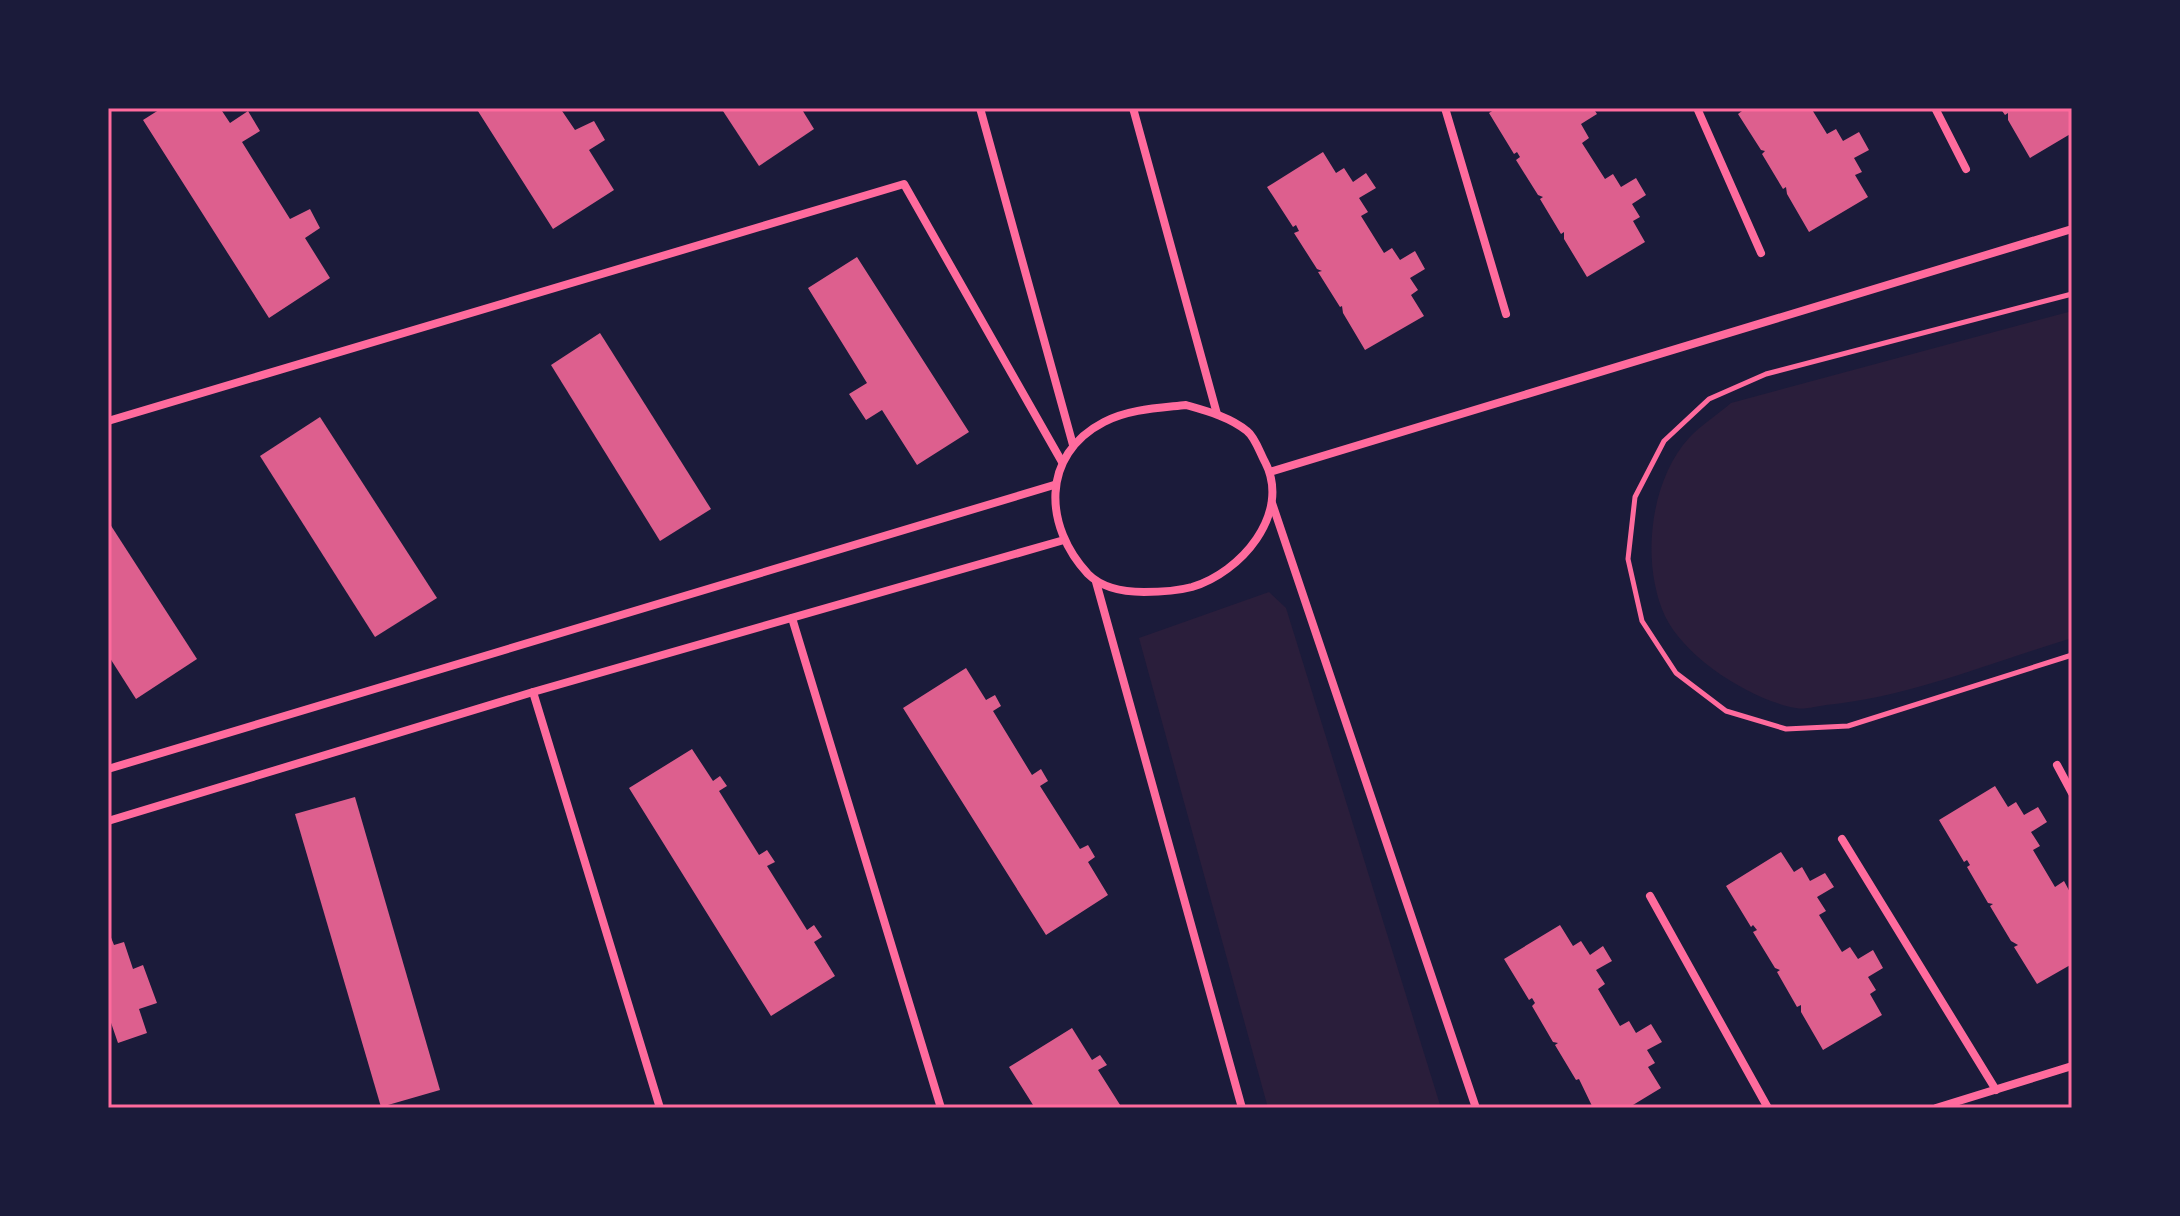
<svg xmlns="http://www.w3.org/2000/svg" width="2180" height="1216" viewBox="0 0 2180 1216" font-family="Ubuntu,sans-serif">
  <style>
    .green { fill: #2a1e3b }
    .building { fill: #dd5f8e }
    .lines { fill: none; stroke-linecap: round; stroke-linejoin: round }
    .path { stroke: #ff6b9d; stroke-width: 5 }
    .minor { stroke: #ff6b9d; stroke-width: 8 }
    .neatline { fill: none; stroke: #ff6b9d; stroke-width: 3 }
  </style>
  <rect width="100%" height="100%" fill="#1b1b3a"/>
  <g class="green">
    <path d="M2072 311V638C1992 662 1910 697 1826 705 1817 706 1805 710 1796 708 1751 700 1685 658 1665 616 1641 564 1649 482 1689 438 1701 425 1717 415 1731 403Z"/>
    <path d="M1269 592 1286 608 1441 1108H1268L1139 638Z"/>
  </g>
  <g class="building">
    <path d="M162 108H220L230 123 248 111 260 131 242 142 290 219 310 209 320 228 305 238 330 278 269 318 143 120Z"/>
    <path d="M476 108H560L575 130 594 121 605 140 589 150 614 190 553 229Z"/>
    <path d="M721 108H801L814 129 759 166Z"/>
    <path d="M1497 108H1593L1597 114 1581 124 1589 138 1582 143 1605 179 1613 174 1621 187 1636 178 1646 195 1632 204 1640 217 1633 221 1645 242 1587 277 1564 239V232L1561 234 1540 199 1543 197 1538 195 1516 160 1520 157 1517 152 1514 154 1489 113Z"/>
    <path d="M1740 108H1811L1827 134 1836 129 1843 141 1859 132 1869 150 1854 158 1862 172 1855 175 1868 197 1809 232 1787 194 1786 187 1783 189 1762 154 1765 151 1761 150 1738 114 1742 111Z"/>
    <path d="M2000 108H2072V133L2030 158 2008 120V113L2005 115Z"/>
    <path d="M1323 152 1336 173 1344 168 1353 182 1366 173 1376 188 1359 198 1368 212 1361 216 1384 253 1392 248 1400 260 1415 251 1425 269 1410 278 1418 290 1411 295 1424 316 1365 350 1343 313 1342 306 1340 307 1318 272 1322 271 1317 269 1294 233 1299 231 1296 225 1293 227 1267 187Z"/>
    <path d="M857 257 969 432 917 465 882 410 866 420 849 394 867 383 808 288Z"/>
    <path d="M600 333 711 509 660 541 551 365Z"/>
    <path d="M320 417 437 598 375 637 260 456Z"/>
    <path d="M108 521 197 659 136 699 108 655Z"/>
    <path d="M966 668 986 700 995 695 1001 706 993 711 1032 775 1041 769 1048 781 1040 786 1080 849 1088 845 1095 857 1088 862 1108 895 1046 935 903 708Z"/>
    <path d="M692 749 713 781 720 776 727 786 719 791 759 855 767 850 775 862 767 866 807 930 814 925 822 937 814 942 835 976 771 1016 629 788Z"/>
    <path d="M1995 786 2008 807 2016 802 2024 815 2038 807 2047 822 2031 832 2040 846 2033 850 2055 887 2064 881 2072 896V964L2037 984 2014 947 2018 945 2011 941 1990 906 1993 904 1988 903 1967 867 1970 865 1967 860 1964 862 1939 820Z"/>
    <path d="M355 797 440 1090 381 1107 295 814Z"/>
    <path d="M1781 852 1794 872 1802 867 1810 881 1825 873 1834 887 1817 897 1826 911 1819 915 1842 952 1850 947 1858 959 1873 950 1883 968 1868 977 1876 990 1870 994 1882 1015 1823 1050 1801 1012V1005L1797 1007 1777 972 1780 970 1775 968 1753 932 1757 930 1753 925 1751 927 1726 886Z"/>
    <path d="M1560 925 1573 946 1581 941 1590 955 1603 946 1612 961 1596 970 1605 984 1598 989 1620 1026 1629 1021 1636 1033 1651 1024 1662 1042 1647 1050 1655 1063 1648 1067 1661 1088 1628 1108H1593L1579 1079 1576 1080 1555 1045 1558 1043 1553 1042 1532 1006 1535 1003 1532 998 1529 1000 1504 959Z"/>
    <path d="M108 930 114 945 124 942 133 969 143 965 157 1003 139 1009 147 1033 118 1043 108 1014Z"/>
    <path d="M1072 1028 1092 1060 1100 1055 1107 1065 1098 1070 1122 1108H1035L1009 1067Z"/>
  </g>
  <g class="lines">
    <path class="path" d="M2072 294 1766 374 1709 399 1664 441 1635 497 1628 559 1642 621 1676 673 1726 711 1786 729 1848 726 2072 655"/>
    <g class="minor">
      <path d="M980 108 1073 445"/>
      <path d="M1133 108 1217 414"/>
      <path d="M1445 108 1506 314"/>
      <path d="M1697 108 1761 253"/>
      <path d="M1935 108 1966 169"/>
      <path d="M1186 405C1207 411 1230 417 1247 431 1255 437 1260 453 1265 462 1292 514 1240 573 1192 587 1177 591 1159 592 1144 592 1124 592 1102 588 1088 574 1044 527 1040 455 1104 422 1129 409 1159 408 1186 405Z"/>
      <path d="M108 421 904 184 1062 462"/>
      <path d="M1270 472 2072 229"/>
      <path d="M1272 503 1476 1108"/>
      <path d="M1096 582 1242 1108"/>
      <path d="M792 618 941 1108"/>
      <path d="M533 692 660 1108"/>
      <path d="M2057 765 2072 793"/>
      <path d="M108 769 1054 485"/>
      <path d="M108 821 533 692 1064 540"/>
      <path d="M1842 839 1996 1090"/>
      <path d="M1650 896 1768 1108"/>
      <path d="M1936 1108 2072 1066"/>
    </g>
  </g>
  <rect width="2180" height="1216" fill="none" stroke="#1b1b3a" stroke-width="220"/>
  <rect x="110" y="110" width="1960" height="996" class="neatline"/>
</svg>
